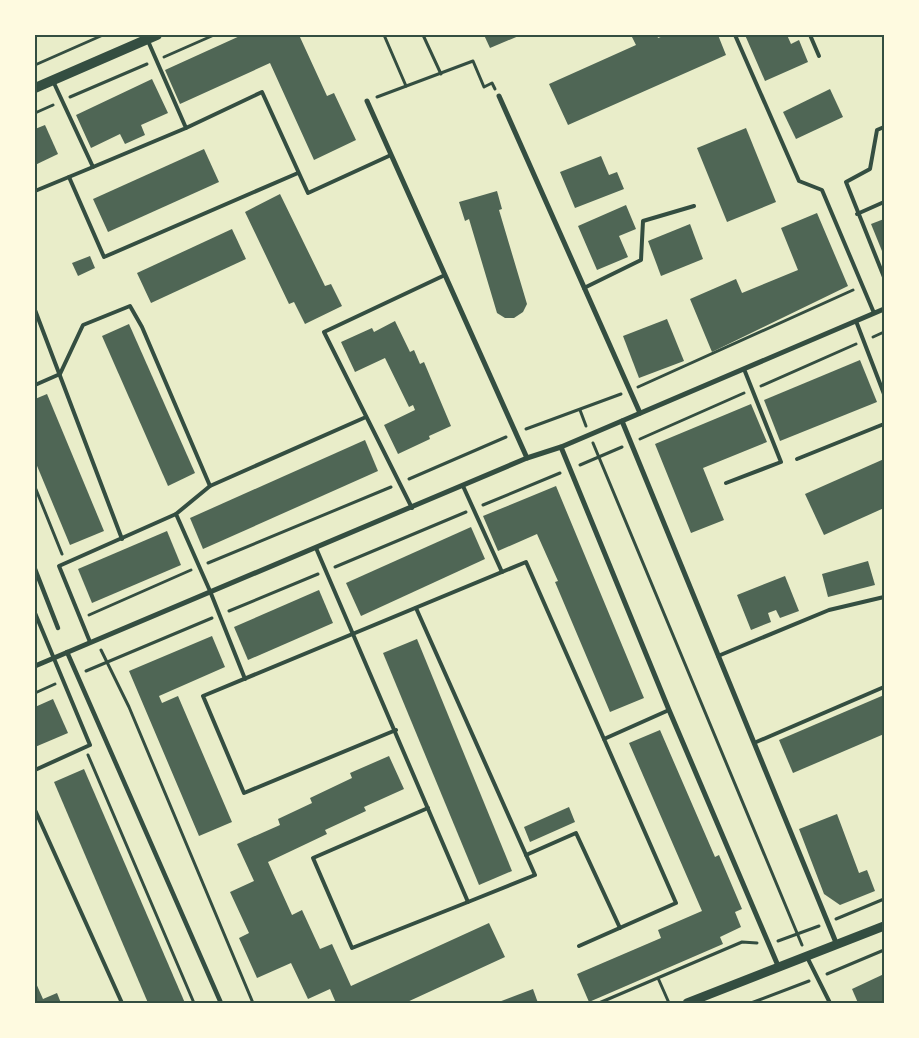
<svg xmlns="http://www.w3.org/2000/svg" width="919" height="1038" viewBox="0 0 919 1038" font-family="'Fira Sans',sans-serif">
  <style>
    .building { fill: #4f6655 }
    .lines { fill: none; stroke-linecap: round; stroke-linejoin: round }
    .path { stroke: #344e41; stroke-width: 3 }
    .service { stroke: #344e41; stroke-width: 4 }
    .pedestrian { stroke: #344e41; stroke-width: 4.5 }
    .minor { stroke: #344e41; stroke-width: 5 }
    .tertiary { stroke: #344e41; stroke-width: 9 }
    .secondary { stroke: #344e41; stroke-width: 10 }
    .neatline { fill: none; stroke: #344e41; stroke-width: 2 }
  </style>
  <rect width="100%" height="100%" fill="#e9edc9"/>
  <g class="building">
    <path d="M242 35H299L327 96 334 93 356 140 314 160 270 63 180 104 165 70Z"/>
    <path d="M484 35H521L490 48Z"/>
    <path d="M631 35H657L658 38 666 35H718L726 55 568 125 549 84 636 45Z"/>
    <path d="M745 35H787L791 44 799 40 808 62 765 81Z"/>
    <path d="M152 79 168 113 141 125 145 135 125 144 120 134 91 148 76 115Z"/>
    <path d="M830 89 843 117 796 139 783 112Z"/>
    <path d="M45 125 58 154 35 165V129Z"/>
    <path d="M746 128 776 202 727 222 697 148Z"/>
    <path d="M204 149 219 182 108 232 93 199Z"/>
    <path d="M601 156 609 175 617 172 624 189 575 208 560 172Z"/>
    <path d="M497 191 502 209 499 210 527 304 523 312 514 318H505L497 313 469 219 465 221 459 202Z"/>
    <path d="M280 194 325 286 331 284 342 306 305 324 294 302 289 304 245 212Z"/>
    <path d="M626 205 636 229 619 236 628 257 597 270 578 226Z"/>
    <path d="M817 213 848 286 712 352 690 299 736 279 742 293 798 270 781 228Z"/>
    <path d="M884 219V256L871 224Z"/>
    <path d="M690 224 703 259 661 276 648 241Z"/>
    <path d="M232 229 246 259 151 303 137 273Z"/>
    <path d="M90 256 95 268 78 276 72 263Z"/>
    <path d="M667 319 684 361 639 378 623 336Z"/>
    <path d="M395 321 410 352 414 350 420 364 424 362 451 426 429 436 430 439 398 454 384 425 415 410 413 405 409 407 385 358 355 372 341 342 372 328 374 332Z"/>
    <path d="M129 324 195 473 168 486 102 336Z"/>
    <path d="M860 360 877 402 780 441 764 400Z"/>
    <path d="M47 394 104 531 70 545 35 461V399Z"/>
    <path d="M751 404 767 442 703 468 724 520 691 533 655 444Z"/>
    <path d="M365 440 378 471 203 549 190 518Z"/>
    <path d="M884 459V508L824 535 805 494Z"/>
    <path d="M556 486 644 698 610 712 555 582 558 581 537 534 498 551 483 516Z"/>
    <path d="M471 527 485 559 361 616 346 583Z"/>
    <path d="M167 531 181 565 92 603 78 569Z"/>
    <path d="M868 561 875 585 828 597 822 574Z"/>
    <path d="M785 576 799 611 780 618 776 610 768 613 771 622 751 630 737 595Z"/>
    <path d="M319 590 333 623 248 660 234 627Z"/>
    <path d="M212 636 225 667 159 696 162 703 178 696 232 822 199 836 129 671Z"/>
    <path d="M417 639 512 871 479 885 383 653Z"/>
    <path d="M884 695V734L793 773 779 740Z"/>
    <path d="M53 699 68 733 35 747V707Z"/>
    <path d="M660 730 715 857 719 855 742 909 735 912 741 927 720 937 723 944 589 1002 577 974 661 938 658 930 702 911 629 743Z"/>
    <path d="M389 756 404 789 364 807 366 811 325 830 327 834 268 862 292 915 302 910 320 949 332 944 351 986 489 923 505 957 405 1003H336L330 989 308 999 291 963 257 978 239 938 249 933 230 892 254 881 237 844 280 825 278 819 312 803 310 798 352 778 350 773Z"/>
    <path d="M84 769 185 1003H148L54 782Z"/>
    <path d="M569 807 575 822 530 842 524 827Z"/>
    <path d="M837 814 859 873 867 870 875 891 840 905 824 894 799 829Z"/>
    <path d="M884 974V1003H858L852 989Z"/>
    <path d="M35 981 43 999 57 993 61 1003H35Z"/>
    <path d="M533 989 538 1003H496Z"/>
  </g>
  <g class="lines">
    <g class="path">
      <path d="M384 35 406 86"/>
      <path d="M423 35 441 74"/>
      <path d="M164 57 214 35"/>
      <path d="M35 65 103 35"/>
      <path d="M70 97 147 64"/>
      <path d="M377 97 473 61 484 87 492 83 495 89"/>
      <path d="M35 113 53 105"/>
      <path d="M873 337 884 332"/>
      <path d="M761 386 856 344"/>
      <path d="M638 387 853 290"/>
      <path d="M580 410 586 426"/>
      <path d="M526 429 621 394"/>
      <path d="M640 439 744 393"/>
      <path d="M593 443 802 945"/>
      <path d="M580 465 622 447"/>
      <path d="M409 479 506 437"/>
      <path d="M35 487 62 554"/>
      <path d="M483 505 560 473"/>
      <path d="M208 563 391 487"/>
      <path d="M335 567 466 512"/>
      <path d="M229 611 318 574"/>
      <path d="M89 615 191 570"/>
      <path d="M101 650 129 707 253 1003"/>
      <path d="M86 671 212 618"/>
      <path d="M35 693 55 684"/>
      <path d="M88 755 194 1003"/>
      <path d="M836 919 884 899"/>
      <path d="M778 941 819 926"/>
      <path d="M827 974 884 950"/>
      <path d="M658 978 669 1003"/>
      <path d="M599 1003 742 942 757 943"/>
      <path d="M751 1003 809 981"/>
    </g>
    <g class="service">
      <path d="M735 35 799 181 822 190 874 313"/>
      <path d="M810 35 819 56"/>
      <path d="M53 81 93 167 186 128 148 41"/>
      <path d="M884 127 877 130 870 169 846 182 884 277"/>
      <path d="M186 128 262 92 308 193 391 155"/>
      <path d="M69 177 104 257 298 173"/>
      <path d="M35 191 93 167"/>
      <path d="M857 214 884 202"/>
      <path d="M584 288 641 260 643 221 694 206"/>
      <path d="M35 310 122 539"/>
      <path d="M856 321 884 394"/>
      <path d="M35 385 60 374 83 325 130 306 142 327 210 486"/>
      <path d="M797 459 884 424"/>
      <path d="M726 483 781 462 744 369"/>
      <path d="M463 486 502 572"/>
      <path d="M412 508 324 332 445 275"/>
      <path d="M316 548 468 902 535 875 416 608"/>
      <path d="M35 613 90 745 35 770"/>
      <path d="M90 642 59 566 176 514"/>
      <path d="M718 656 829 610 884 597"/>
      <path d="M245 679 210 591 176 514 210 486 366 417"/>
      <path d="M396 730 244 793 203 696 526 562 604 739"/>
      <path d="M754 743 884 687"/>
      <path d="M428 808 313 858 352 948 468 902"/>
      <path d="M35 810 122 1003"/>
      <path d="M526 855 576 833 620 928"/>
      <path d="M579 946 676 903 604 739 669 710"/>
      <path d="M807 957 830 1003"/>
    </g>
    <g class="pedestrian">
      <path d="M35 569 58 628"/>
      <path d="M67 652 221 1003"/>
    </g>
    <g class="minor">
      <path d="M499 96 640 413"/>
      <path d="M367 101 527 458"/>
      <path d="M622 421 837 945"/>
      <path d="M561 447 669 710 779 968"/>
      <path d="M35 666 527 458 561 447 884 309"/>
    </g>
    <path class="tertiary" d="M687 1003 884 926"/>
    <path class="secondary" d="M35 88 157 35"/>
  </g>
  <rect width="919" height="1038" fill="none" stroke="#fefae0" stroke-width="72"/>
  <rect x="36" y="36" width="847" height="966" class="neatline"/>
</svg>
